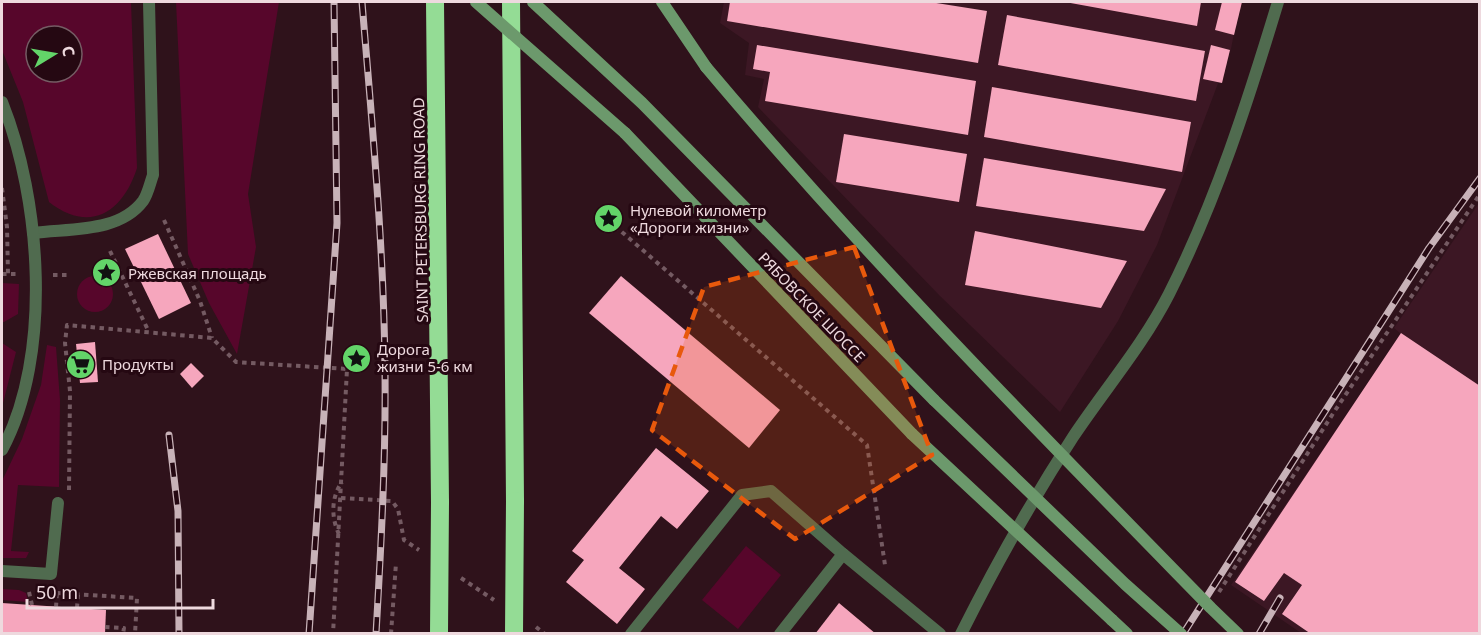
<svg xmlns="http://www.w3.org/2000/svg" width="1481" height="635" viewBox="0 0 1481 635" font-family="'Noto Sans',sans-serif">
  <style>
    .built { fill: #3c1724 }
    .green { fill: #57062b; fill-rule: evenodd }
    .building { fill: #f6a6bd }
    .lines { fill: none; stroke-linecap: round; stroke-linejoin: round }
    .path { stroke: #745a62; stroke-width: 4; stroke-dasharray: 4.5 4.5; stroke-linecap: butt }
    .lane { stroke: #506b4f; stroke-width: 12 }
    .street { stroke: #506b4f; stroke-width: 12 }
    .secondary { stroke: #6c996c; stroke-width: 12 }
    .highway { stroke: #94dc95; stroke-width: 18 }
    .rail-casing { stroke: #c8b2b8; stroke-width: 7 }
    .rail { stroke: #250812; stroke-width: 4.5; stroke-dasharray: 14; stroke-linecap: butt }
    .secondary-bridge { stroke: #6c996c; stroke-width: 12 }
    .highway-bridge { stroke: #94dc95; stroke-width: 18 }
    .marked { fill: #e8590c; fill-opacity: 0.2; stroke: #e8590c; stroke-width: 4.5; stroke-dasharray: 12 8; stroke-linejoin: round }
    .labels { text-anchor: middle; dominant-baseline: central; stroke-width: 6; stroke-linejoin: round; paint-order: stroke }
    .street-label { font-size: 15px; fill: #eed9de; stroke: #250812 }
    .poi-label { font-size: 15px; fill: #eed9de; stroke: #250812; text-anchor: start }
  </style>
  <rect width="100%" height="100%" fill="#2f121b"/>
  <g class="built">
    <path d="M724 2H1240L1231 49 1157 245 1118 321 1060 412 940 296 758 107 764 79 745 75 749 43 720 23Z"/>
    <path d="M1479 203V633H1301L1231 585 1401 334 1394 328Z"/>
  </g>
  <g class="green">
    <path d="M2 2H131L137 168C123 212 90 234 49 202L23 102 2 50ZM36 36H72V72H36Z"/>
    <path d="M176 2H279L248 194 256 247 237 354 209 303 188 254Z"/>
    <circle cx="95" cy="294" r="18"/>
    <path d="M2 283 19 284 18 314 4 322H2Z"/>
    <path d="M2 343 16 352 2 407Z"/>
    <path d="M47 345 56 347 60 400 59 487 18 485 11 551 29 552 26 558H2V481L22 439 41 385Z"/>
    <path d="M746 546 781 575 738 629 702 600Z"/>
    <path d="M2 589 19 590 26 593 28 602 2 600Z"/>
  </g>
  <g class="building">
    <path d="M730 2H930L987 11 978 63 727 21Z"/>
    <path d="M1065 2H1201L1197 26Z"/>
    <path d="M1222 2H1242L1234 35 1215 30Z"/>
    <path d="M1007 15 1205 51 1196 101 998 65Z"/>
    <path d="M757 45 976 81 968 135 765 101 770 72 753 69Z"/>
    <path d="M1211 45 1230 50 1222 83 1203 79Z"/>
    <path d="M992 87 1191 122 1182 172 984 137Z"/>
    <path d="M844 134 967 154 959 202 836 182Z"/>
    <path d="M984 158 1166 189 1144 231 976 206Z"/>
    <path d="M975 231 1127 261 1101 308 965 285Z"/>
    <path d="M158 234 191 303 159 319 125 249Z"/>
    <path d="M621 276 780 410 749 448 589 313Z"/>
    <path d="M1401 333 1480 386V634H1311L1282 614 1302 585 1284 573 1264 601 1235 582Z"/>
    <path d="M95 342 98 382 80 383 76 344Z"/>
    <path d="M191 363 204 376 192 388 180 374Z"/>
    <path d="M656 448 709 491 677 529 661 516 619 568 645 589 617 624 566 582 584 560 572 551Z"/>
    <path d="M2 603 106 610 105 634H2Z"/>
    <path d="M839 603 876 634H815Z"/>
  </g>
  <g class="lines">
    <g class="path">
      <path d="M2 188 7 227 8 274"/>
      <path d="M164 220 200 301 212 338"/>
      <path d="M615 226 867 445 885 565"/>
      <path d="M110 251 148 330"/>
      <path d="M2 274H17"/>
      <path d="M53 275H67"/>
      <path d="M69 490 70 391 65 343 67 325 212 338 236 362 347 369 333 634"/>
      <path d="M341 498 392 501 398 509 404 540 419 550"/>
      <path d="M339 534C331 518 331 497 342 482"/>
      <path d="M461 578 494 600"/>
      <path d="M29 592 32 605"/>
      <path d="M1219 592 1334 412 1480 194"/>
      <path d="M57 593 137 598 135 634"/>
      <path d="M56 607 57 592"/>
      <path d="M77 608 78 594"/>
      <path d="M105 627 124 628 123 634"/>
      <path d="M536 627 545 634"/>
      <path d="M391 634 396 563"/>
    </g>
    <g class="lane">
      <path d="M33 233C70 228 119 233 143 201 148 194 150 183 153 175L149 2"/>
      <path d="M2 571 51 574 58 503"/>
      <path d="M631 634 742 495 771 491 843 554 780 634"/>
    </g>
    <g class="street">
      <path d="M2 102C41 199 53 355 2 450"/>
      <path d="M843 554 940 634"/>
      <path d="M961 634C995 566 1032 500 1073 437 1105 389 1143 345 1169 294 1216 201 1248 101 1278 2"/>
    </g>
    <g class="secondary">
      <path d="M533 2 642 103 934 400"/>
      <path d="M662 2 706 67"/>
      <path d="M625 133 912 434"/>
      <path d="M1112 620 1127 634"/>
    </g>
    <g class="highway">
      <path d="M435 2 440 502"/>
      <path d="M511 2 515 501"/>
    </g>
    <defs>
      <g id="rail">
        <path d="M362 2C372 124 384 247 385 370 386 458 381 546 376 634"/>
        <path d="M169 435 178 511 179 634"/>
        <path d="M309 634 337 223 334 2"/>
        <path d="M1183 634 1429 248 1480 178"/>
        <path d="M1259 634 1280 598"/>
      </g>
    </defs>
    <use href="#rail" class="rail-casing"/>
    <use href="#rail" class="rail"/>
    <g class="secondary-bridge">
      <path d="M476 2 625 133"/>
      <path d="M706 67C865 256 1039 432 1211 608L1238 634"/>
      <path d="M934 400 1125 584 1181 634"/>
      <path d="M912 434 1112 620"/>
    </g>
    <g class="highway-bridge">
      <path d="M439 634 440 502"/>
      <path d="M514 634 515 501"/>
    </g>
  </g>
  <path class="marked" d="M854 247 932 455 795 539 652 430 704 287Z"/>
  <defs>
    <symbol id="sight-disc" viewBox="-11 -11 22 22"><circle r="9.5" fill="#63d469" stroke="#250812"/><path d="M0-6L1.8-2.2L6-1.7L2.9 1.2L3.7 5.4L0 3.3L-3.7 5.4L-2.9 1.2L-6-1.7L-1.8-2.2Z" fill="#111"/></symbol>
    <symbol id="supermarket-disc" viewBox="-11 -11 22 22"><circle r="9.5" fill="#63d469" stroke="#250812"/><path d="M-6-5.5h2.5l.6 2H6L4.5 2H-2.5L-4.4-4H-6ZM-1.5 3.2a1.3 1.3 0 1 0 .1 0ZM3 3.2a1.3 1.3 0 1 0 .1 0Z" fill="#111"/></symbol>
  </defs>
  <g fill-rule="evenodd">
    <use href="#sight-disc" x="592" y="202" width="33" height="33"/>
    <use href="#sight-disc" x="90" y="256" width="33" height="33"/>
    <use href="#sight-disc" x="340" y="342" width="33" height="33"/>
    <use href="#supermarket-disc" x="64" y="348" width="33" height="33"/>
  </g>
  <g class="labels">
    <g class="street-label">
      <text transform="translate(420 210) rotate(-91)">SAINT PETERSBURG RING ROAD</text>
      <text transform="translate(812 307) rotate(46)">РЯБОВСКОЕ ШОССЕ</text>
    </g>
    <g class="poi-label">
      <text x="630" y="210">Нулевой километр<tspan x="630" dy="17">«Дороги жизни»</tspan></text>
      <text x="128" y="273">Ржевская площадь</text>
      <text x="377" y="349">Дорога<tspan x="377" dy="17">жизни 5-6 км</tspan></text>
      <text x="102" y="364">Продукты</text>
    </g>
  </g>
  <rect width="1481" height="635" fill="none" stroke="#eed9de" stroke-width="6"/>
  <g transform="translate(54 54) rotate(79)"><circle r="28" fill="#250812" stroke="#755c64" stroke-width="1.5"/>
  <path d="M0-4.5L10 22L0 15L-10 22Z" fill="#63d469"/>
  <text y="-9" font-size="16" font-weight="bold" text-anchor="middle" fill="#eed9de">С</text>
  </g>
  <path d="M27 599v9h186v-9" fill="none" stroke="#eed9de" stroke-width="3"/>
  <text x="36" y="599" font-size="18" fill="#eed9de" stroke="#250812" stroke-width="4.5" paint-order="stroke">50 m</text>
</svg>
